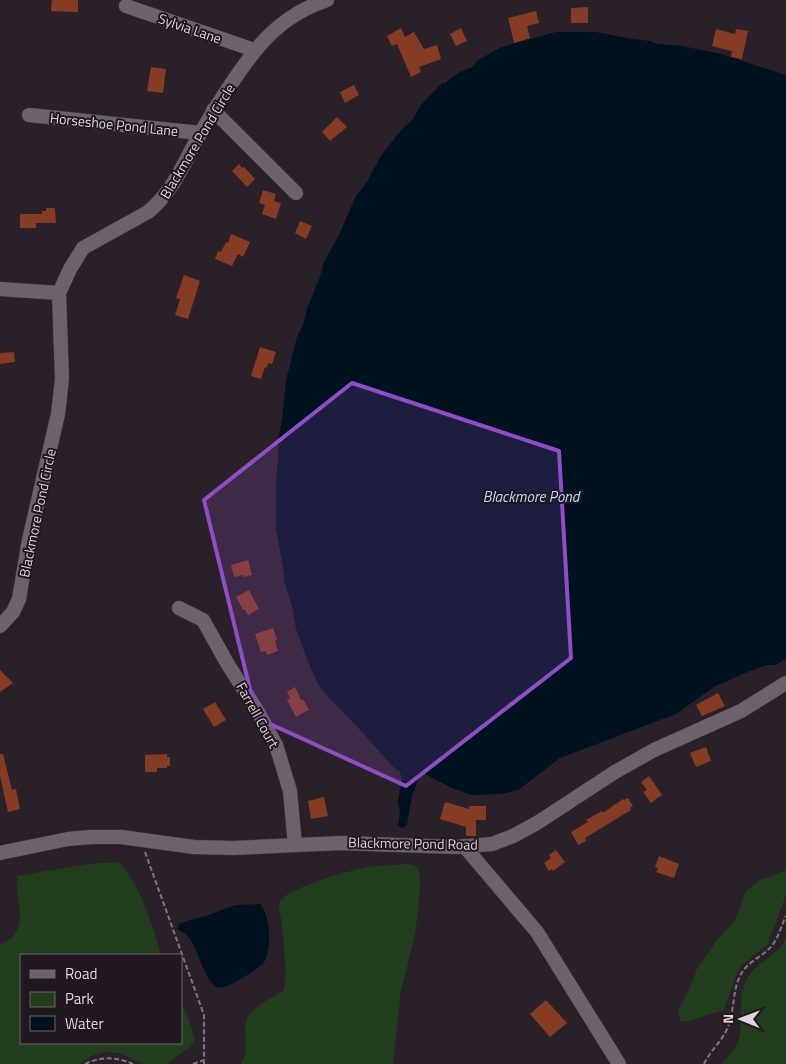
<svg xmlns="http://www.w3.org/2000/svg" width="786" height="1064" viewBox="0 0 786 1064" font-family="'Titillium Web',sans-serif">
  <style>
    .green { fill: #213e1c }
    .water { fill: #00111f }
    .building { fill: #863b23 }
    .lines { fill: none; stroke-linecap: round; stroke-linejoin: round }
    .minor-casing { stroke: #433b42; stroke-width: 15 }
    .path { stroke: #7d757c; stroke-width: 2; stroke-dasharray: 5 2.5; stroke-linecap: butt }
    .minor { stroke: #6d626c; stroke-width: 14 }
    .marked { fill: #8f4ec5; fill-opacity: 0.2; stroke: #8f4ec5; stroke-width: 4; stroke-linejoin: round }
    .labels { text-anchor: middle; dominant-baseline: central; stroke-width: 4; stroke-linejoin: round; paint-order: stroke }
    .street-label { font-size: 14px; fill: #ddd7dc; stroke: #20171f }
    .water-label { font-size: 15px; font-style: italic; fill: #b6def8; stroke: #20171f }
  </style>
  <rect width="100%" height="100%" fill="#2a2029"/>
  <g class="green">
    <path d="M120 862C141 888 152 923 161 955H21V1043H181V1004L187 1014 195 1040 189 1047 167 1064H143L119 1053 107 1052 94 1055 79 1064H0V945C33 929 15 904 17 876L87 864Z"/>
    <path d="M404 864 414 865 418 868 420 879 419 907 414 939 401 990 393 1064H241C251 1048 241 1034 247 1018 252 1007 274 997 284 990 287 968 284 947 282 925 282 918 277 909 280 902 283 890 345 872 359 869 374 865 389 866 404 864Z"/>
    <path d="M786 870V895L768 944 741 966 735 978 724 1010C716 1013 709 1014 701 1017 693 1019 689 1022 681 1021L678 1014 679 1008 689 990 697 969 717 940 735 921 746 891 760 880Z"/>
    <path d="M786 939V1064H721C725 1059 731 1055 734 1050 747 1030 736 1006 744 985 753 962 776 958 786 939Z"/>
  </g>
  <g class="water">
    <path d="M556 32H596L633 39 651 41 657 44 682 46 721 54 786 75V659L775 665H767L745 673 714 687 676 714 560 758 518 790 501 794 472 795 454 789 421 772 412 795 407 825 403 828 398 826 400 813 398 801 402 780 400 772 391 765 364 734 320 688 310 667 296 629 292 606 284 581V573L276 530V480L278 459 279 435 282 420 286 380 297 337 303 325 307 309 322 271 323 264 340 233 356 196 367 182 380 157 401 130 413 119 421 105 442 83H445L458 73 472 67 478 60 502 47Z"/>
    <path d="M260 904C270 913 272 951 264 962 260 968 231 986 224 987 222 988 219 987 216 987 201 974 200 950 187 935 184 932 180 932 177 929L179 924 187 921 206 916 235 905Z"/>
  </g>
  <g class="building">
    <path d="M52 0H78V12L51 11Z"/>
    <path d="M588 7V23H571V8Z"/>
    <path d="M536 11 539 23 527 26 530 38 514 43 508 18Z"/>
    <path d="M401 28 405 37 414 32 424 49 437 45 441 59 419 67 421 72 411 77 397 44 392 46 387 36Z"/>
    <path d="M461 28 467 41 456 46 450 34Z"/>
    <path d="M716 29 735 34 736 29 748 31 742 59 731 57 732 51 712 46Z"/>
    <path d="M151 67 166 69 163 93 147 91Z"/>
    <path d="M354 85 359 95 345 103 340 92Z"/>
    <path d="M337 117 347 127 330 141 322 132Z"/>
    <path d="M239 164 242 168 244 167 255 179 247 187 232 171Z"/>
    <path d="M263 190 276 194 274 201 281 203 276 219 262 214 265 205 259 203Z"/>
    <path d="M46 208H55L56 223H36V228H20V214H42V211H46Z"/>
    <path d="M300 221 312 226 306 239 295 233Z"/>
    <path d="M231 234 250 242 243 257 238 254 232 266 215 259 218 251 221 252 226 242 228 243Z"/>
    <path d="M184 275 200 281 188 319 175 315 180 299 176 298Z"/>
    <path d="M260 347 276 352 272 364 268 363 267 368 265 367 261 379 251 376Z"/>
    <path d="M14 352 15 362 0 364V353Z"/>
    <path d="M248 560 252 575 244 577 243 575 234 577 231 565Z"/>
    <path d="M249 590 259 609 248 615 245 609 243 610 236 597Z"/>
    <path d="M273 628 277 640 275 641 278 651 267 655 266 651 261 652 255 634Z"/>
    <path d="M0 670 13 683 0 692Z"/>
    <path d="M295 687 301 700 303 699 309 710 296 717 287 700 290 698 287 692Z"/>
    <path d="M718 693 725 706 702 716 696 705Z"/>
    <path d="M215 702 226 720 214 727 203 709Z"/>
    <path d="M706 747 711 761 696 767 690 753Z"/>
    <path d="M0 754H3L12 790 16 789 20 809 8 812 0 776Z"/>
    <path d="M167 754V757H170V766H167V768H157V772H145V755Z"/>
    <path d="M649 776 662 795 651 803 643 792 647 790 641 782Z"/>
    <path d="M324 797 328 816 311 819 308 801Z"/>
    <path d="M628 798 633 806 630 808 631 810 585 838 586 841 578 845 571 832 588 822 586 820 602 811 603 813 623 799 624 800Z"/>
    <path d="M445 802 469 809V806H486V820H476V836H466V827L440 819Z"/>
    <path d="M556 850 565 862 553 871 552 869 549 871 544 863 551 858 549 855Z"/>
    <path d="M659 856 679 864 674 878 656 872 658 868 655 867Z"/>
    <path d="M546 1000 567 1023 550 1037 530 1014Z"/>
  </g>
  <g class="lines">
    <defs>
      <g id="minor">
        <path d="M126 6 254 50"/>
        <path d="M213 110 296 193"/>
        <path d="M29 115 200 133"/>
        <path d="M0 289 59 293"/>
        <path d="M179 608 203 620 227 663 258 712 276 745 290 791 295 845"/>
        <path d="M0 626 13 612 19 599 29 540 58 414 62 379 59 293 70 269 83 248 148 212C171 193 182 168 195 143 205 124 216 107 227 90 254 49 278 16 327 0"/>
        <path d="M464 846 537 932 619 1064"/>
        <path d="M0 853 68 839 91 837H121L194 847 233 848 341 843 457 847 492 844 513 836 537 823 615 772 654 750 741 711 786 683"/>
      </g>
    </defs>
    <use href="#minor" class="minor-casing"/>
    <g class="path">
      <path d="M145 852 204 1015V1064"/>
      <path d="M85 1064C101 1056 118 1057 133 1064"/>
      <path d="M193 1064 204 1060"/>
      <path d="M704 1064C710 1051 722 1041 727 1029 735 1011 732 992 740 976 747 960 767 956 775 941 780 933 782 924 786 916"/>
    </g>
    <use href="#minor" class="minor"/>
  </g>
  <path class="marked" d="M352 383 559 451 571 658 406 786 257 718 204 500Z"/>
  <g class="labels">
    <g class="street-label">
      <text transform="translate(190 28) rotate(19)">Sylvia Lane</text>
      <text transform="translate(114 124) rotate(6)">Horseshoe Pond Lane</text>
      <text transform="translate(197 141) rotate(-59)">Blackmore Pond Circle</text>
      <text transform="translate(37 513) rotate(-78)">Blackmore Pond Circle</text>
      <text transform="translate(258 715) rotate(61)">Farrell Court</text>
      <text transform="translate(413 843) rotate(1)">Blackmore Pond Road</text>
    </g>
    <g class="water-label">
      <text x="531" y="496">Blackmore Pond</text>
    </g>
  </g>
  <rect x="20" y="954" width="162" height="90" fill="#20171f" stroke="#6c646b"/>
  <rect x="30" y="970" width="25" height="8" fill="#6d626c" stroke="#6c646b"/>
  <text x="65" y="979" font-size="15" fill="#ddd7dc">Road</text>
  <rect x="30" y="992" width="25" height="15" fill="#213e1c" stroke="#6c646b"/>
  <text x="65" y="1004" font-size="15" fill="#ddd7dc">Park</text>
  <rect x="30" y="1016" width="25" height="15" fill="#00111f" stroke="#6c646b"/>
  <text x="65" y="1029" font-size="15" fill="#ddd7dc">Water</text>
  <g transform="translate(741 1019) rotate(271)" stroke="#20171f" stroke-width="4" paint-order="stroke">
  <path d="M0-4L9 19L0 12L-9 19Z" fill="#ddd7dc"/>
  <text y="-8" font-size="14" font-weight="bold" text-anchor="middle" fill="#ddd7dc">N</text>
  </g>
</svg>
